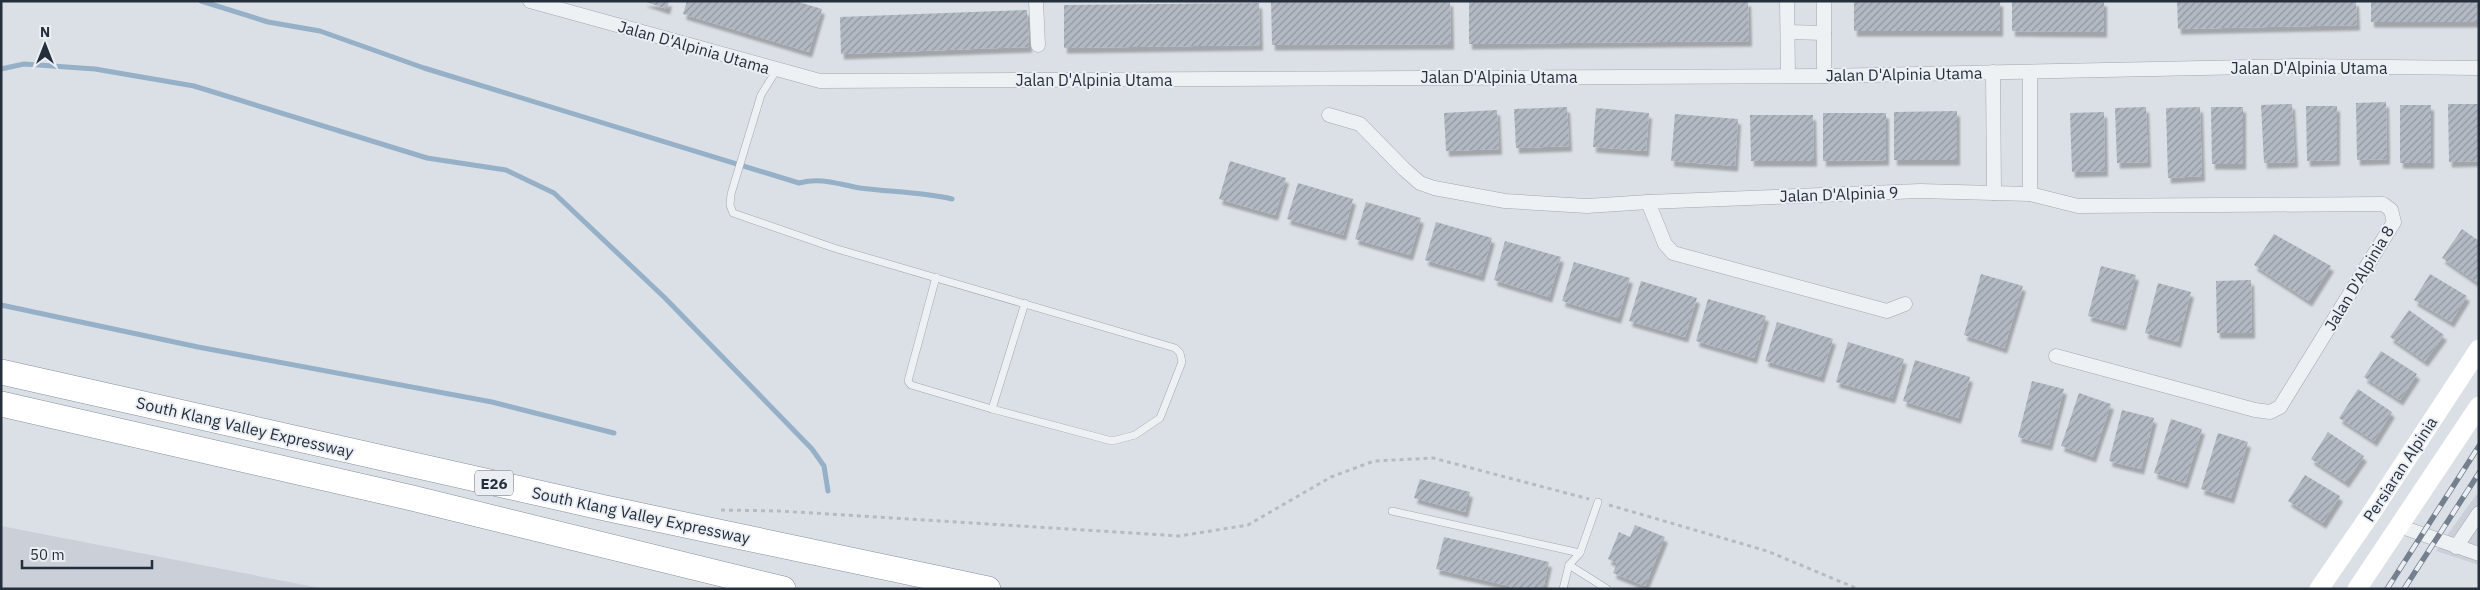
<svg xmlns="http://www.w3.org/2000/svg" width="2480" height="590" viewBox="0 0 2480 590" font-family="'IBM Plex Sans',sans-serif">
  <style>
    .built { fill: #cacfd8 }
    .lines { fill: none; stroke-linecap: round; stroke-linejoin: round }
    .stream { stroke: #96b0c7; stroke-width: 5 }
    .building { fill: url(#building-hatch); filter: url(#shadow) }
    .lane-casing { stroke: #a1a7b0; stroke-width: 8 }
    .street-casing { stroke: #a1a7b0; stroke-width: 15 }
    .highway-casing { stroke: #838e9c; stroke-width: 26 }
    .path { stroke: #b6bbc0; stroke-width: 3; stroke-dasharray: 4 4; stroke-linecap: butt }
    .lane { stroke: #eef1f4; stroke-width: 7 }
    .street { stroke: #eef1f4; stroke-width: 14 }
    .secondary { stroke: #fff; stroke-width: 19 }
    .highway { stroke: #fff; stroke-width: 25 }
    .rail-casing { stroke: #75808f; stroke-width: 5.5 }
    .rail { stroke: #ebeff4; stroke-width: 4; stroke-dasharray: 11; stroke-linecap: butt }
    .labels { text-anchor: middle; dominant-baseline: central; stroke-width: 4; stroke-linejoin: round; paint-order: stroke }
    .shield { fill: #ebeff4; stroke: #606973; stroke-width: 1 }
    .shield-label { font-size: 15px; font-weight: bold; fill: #252f3c }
    .street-label { font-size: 16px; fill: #252f3c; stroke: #ebeff4 }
  </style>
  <defs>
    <pattern id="building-hatch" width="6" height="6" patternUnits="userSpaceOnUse" patternTransform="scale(1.25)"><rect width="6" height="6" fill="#b3b9c3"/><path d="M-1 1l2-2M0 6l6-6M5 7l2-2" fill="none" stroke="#9197a0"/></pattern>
    <filter id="shadow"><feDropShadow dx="3" dy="5.5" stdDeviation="1" flood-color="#0004"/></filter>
  </defs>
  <rect width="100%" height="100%" fill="#dbe0e6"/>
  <g class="built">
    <path d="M2479 491V565L2436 551Z"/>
    <path d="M1 526 325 589H1Z"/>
  </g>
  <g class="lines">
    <g class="stream">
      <path d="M201 1 268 22 320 31 424 68 799 183C822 177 837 184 860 188 890 192 921 192 952 199"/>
      <path d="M1 69 24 64 95 69 194 86 427 158 506 170 554 193 664 297 812 449 824 466 828 491"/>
      <path d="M1 305 198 347 492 402 614 433"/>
    </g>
  </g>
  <g class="building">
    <path d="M643 1H669L667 9Z"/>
    <path d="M687 1H795L822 9 809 52 683 14Z"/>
    <path d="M1271 1H1450L1451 44 1272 45Z"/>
    <path d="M1469 1H1748L1749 41 1469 44Z"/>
    <rect x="1854" y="1" width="146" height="30"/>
    <path d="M2012 1H2104V32L2012 31Z"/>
    <path d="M2177 1H2356L2357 25 2178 29Z"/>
    <rect x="2371" y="1" width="108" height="21"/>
    <path d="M1259 3 1260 45 1064 48V5Z"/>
    <path d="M1027 10 1029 47 841 54 840 17Z"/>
    <path d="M2386 102 2387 159 2357 160 2356 103Z"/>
    <path d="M2292 104 2295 162 2264 163 2261 105Z"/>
    <path d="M2448 104H2479V161L2449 162Z"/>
    <rect x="2400" y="105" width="31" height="58"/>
    <path d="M2306 106H2337V160L2307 161Z"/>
    <path d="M1567 107 1569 146 1516 148 1514 109Z"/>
    <path d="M2146 107 2148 162 2117 163 2115 108Z"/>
    <path d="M2200 107 2202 176 2168 178 2166 108Z"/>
    <path d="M2211 107H2243V164H2212Z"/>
    <path d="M1596 108 1649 113 1646 151 1593 147Z"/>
    <path d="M1497 110 1499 149 1446 151 1444 113Z"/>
    <path d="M1957 111V160H1894V112Z"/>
    <path d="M2104 112 2105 171 2072 172 2070 113Z"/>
    <path d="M1823 113H1886V160L1823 161Z"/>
    <path d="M1675 114 1738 119 1735 166 1671 161Z"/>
    <path d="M1750 115H1813L1814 161H1751Z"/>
    <path d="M1230 161 1286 178 1275 215 1219 199Z"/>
    <path d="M1298 183 1353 199 1343 235 1287 219Z"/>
    <path d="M1366 202 1421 218 1410 255 1355 239Z"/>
    <path d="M1436 222 1492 238 1481 276 1425 260Z"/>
    <path d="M2462 229 2479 241 2478 283 2442 258Z"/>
    <path d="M2274 234 2331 266 2309 301 2254 265Z"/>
    <path d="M1505 241 1561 257 1549 297 1494 280Z"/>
    <path d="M1574 262 1630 278 1618 318 1562 301Z"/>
    <path d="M2101 266 2136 275 2123 325 2088 316Z"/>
    <path d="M1981 274 2023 286 2004 348 1964 335Z"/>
    <path d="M2430 274 2467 296 2451 322 2414 300Z"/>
    <path d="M2251 280 2252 333H2217L2216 281Z"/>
    <path d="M1641 281 1697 298 1685 337 1629 321Z"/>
    <path d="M2158 283 2191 292 2178 342 2145 333Z"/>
    <path d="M1708 299 1766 316 1754 358 1696 341Z"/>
    <path d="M2409 310 2444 335 2425 361 2390 337Z"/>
    <path d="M1777 322 1833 339 1821 377 1765 361Z"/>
    <path d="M1848 342 1904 359 1892 398 1836 382Z"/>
    <path d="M2381 351 2417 374 2400 400 2364 377Z"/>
    <path d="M1915 360 1970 377 1958 418 1903 401Z"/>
    <path d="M2032 381 2064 389 2049 445 2018 437Z"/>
    <path d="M2358 389 2392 412 2374 441 2339 418Z"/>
    <path d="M2079 393 2111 404 2093 457 2061 446Z"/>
    <path d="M2122 410 2154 418 2141 469 2109 461Z"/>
    <path d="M2171 419 2202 429 2185 483 2154 473Z"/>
    <path d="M2328 432 2364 456 2346 482 2311 459Z"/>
    <path d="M2218 433 2248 442 2231 498 2201 489Z"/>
    <path d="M2305 475 2340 496 2323 523 2288 501Z"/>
    <path d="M1420 479 1470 492 1465 512 1414 498Z"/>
    <path d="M1635 525 1665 537 1645 586 1613 573 1617 563 1608 559 1619 532 1630 537Z"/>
    <path d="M1444 537 1549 562 1543 589H1509L1510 586 1436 569Z"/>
  </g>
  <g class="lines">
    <defs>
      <g id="lane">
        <path d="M776 71 761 95 731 194 730 205 733 213 834 248 1175 348 1180 353 1182 362 1160 418 1135 435 1112 441 992 409 1025 303"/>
        <path d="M936 277 908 381 911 385 992 409"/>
        <path d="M1392 511 1580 553 1569 565 1563 589"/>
        <path d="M1580 553 1598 502"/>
        <path d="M1569 565 1607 589"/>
      </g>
      <g id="street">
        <path d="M530 1 820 81 1824 76 2296 66 2479 68"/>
        <path d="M1036 1 1038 45"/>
        <path d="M1787 1 1788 75"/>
        <path d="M1788 32 1824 33"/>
        <path d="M1993 72 1994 193"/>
        <path d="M2030 73V194"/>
        <path d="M1824 76V1"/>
        <path d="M1329 115 1360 124 1404 169 1420 183 1434 188 1505 201 1587 206 1648 202"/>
        <path d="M1905 304 1887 311 1673 253 1665 244 1648 202 1920 191 2030 194 2078 206 2383 204 2391 210 2394 222 2280 407 2270 412 2255 410 2056 356"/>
        <path d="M2399 526 2479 554"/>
        <path d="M2456 547 2479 513"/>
      </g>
      <g id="highway">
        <path d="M1 372 605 508 988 589"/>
        <path d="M1 404 412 498 783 589"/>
      </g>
    </defs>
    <use href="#lane" class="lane-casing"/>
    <use href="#street" class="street-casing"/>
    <use href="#highway" class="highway-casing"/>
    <g class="path">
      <path d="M1609 505 1767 551 1858 589"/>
      <path d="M721 510 779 511 1179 536 1248 525 1331 477 1374 461 1433 458 1589 499"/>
    </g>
    <use href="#lane" class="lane"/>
    <use href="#street" class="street"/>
    <g class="secondary">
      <path d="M2319 589 2372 512 2479 349"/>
      <path d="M2357 589 2479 406"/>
    </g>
    <use href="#highway" class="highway"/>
    <defs>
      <g id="rail">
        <path d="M2387 589 2479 446"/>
        <path d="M2404 589 2479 473"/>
      </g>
    </defs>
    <use href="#rail" class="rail-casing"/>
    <use href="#rail" class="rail"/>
  </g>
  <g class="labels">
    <rect class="shield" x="475" y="470.5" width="38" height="25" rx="4"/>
    <g class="shield-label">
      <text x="494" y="483">E26</text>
    </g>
    <g class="street-label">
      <text transform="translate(694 47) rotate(16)">Jalan D'Alpinia Utama</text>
      <text x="2309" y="68">Jalan D'Alpinia Utama</text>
      <text transform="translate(1904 74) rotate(-1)">Jalan D'Alpinia Utama</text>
      <text x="1499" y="77">Jalan D'Alpinia Utama</text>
      <text x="1094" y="80">Jalan D'Alpinia Utama</text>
      <text transform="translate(1839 194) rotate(-2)">Jalan D'Alpinia 9</text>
      <text transform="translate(2359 278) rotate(-59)">Jalan D'Alpinia 8</text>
      <text transform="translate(245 427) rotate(13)">South Klang Valley Expressway</text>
      <text transform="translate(2400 469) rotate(-57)">Persiaran Alpinia</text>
      <text transform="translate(641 515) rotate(12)">South Klang Valley Expressway</text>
    </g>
  </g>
  <rect width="2480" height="590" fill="none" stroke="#252f3c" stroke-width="5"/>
  <g transform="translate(45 45)" stroke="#ebeff4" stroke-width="4" paint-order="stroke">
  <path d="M0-4L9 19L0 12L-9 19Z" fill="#252f3c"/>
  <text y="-8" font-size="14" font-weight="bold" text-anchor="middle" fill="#252f3c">N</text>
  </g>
  <path d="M22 560v8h130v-8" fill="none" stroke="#252f3c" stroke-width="2.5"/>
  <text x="30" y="560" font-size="15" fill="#252f3c" stroke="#ebeff4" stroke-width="4" paint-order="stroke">50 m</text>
</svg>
